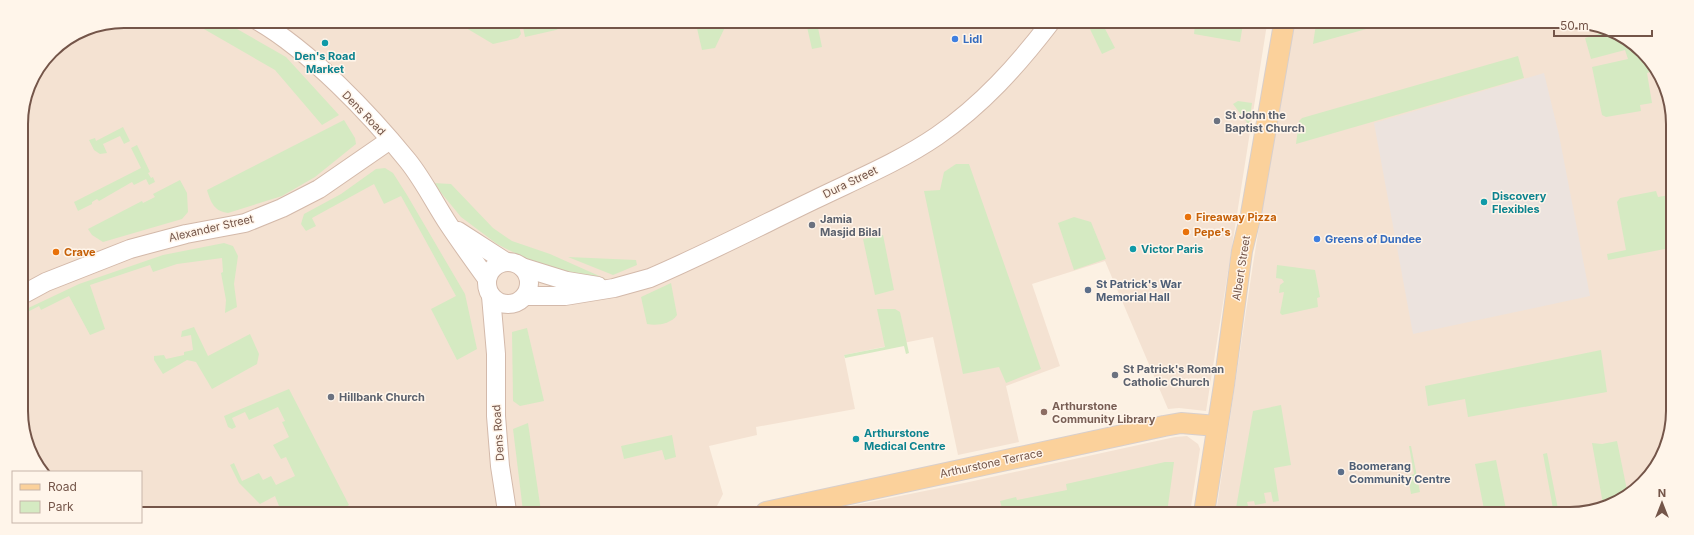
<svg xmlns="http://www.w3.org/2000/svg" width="1694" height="535" viewBox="0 0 1694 535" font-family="Inter,sans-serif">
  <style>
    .residential { fill: #f4e2d2 }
    .industrial { fill: #ece3de }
    .green { fill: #d5eac2 }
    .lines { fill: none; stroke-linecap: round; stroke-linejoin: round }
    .secondary-casing { stroke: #d3b9aa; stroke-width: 20 }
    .primary-casing { stroke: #d8cfcc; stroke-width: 22 }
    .secondary { stroke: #fff; stroke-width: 18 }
    .primary { stroke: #fbd19b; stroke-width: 20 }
    .shop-dot { fill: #3f7fe0; stroke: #fff5ea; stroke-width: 1.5 }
    .culture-dot { fill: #0f9aa8; stroke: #fff5ea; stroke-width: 1.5 }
    .worship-dot { fill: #6b7280; stroke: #fff5ea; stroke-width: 1.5 }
    .food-dot { fill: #e8710a; stroke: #fff5ea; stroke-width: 1.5 }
    .service-dot { fill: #5c6f8a; stroke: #fff5ea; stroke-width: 1.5 }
    .education-dot { fill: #8d6e63; stroke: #fff5ea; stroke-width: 1.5 }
    .labels { text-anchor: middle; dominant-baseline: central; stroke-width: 3; stroke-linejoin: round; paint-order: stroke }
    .shop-label { font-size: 11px; font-weight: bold; fill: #366cbe; stroke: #fff5ea; text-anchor: start }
    .culture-label { font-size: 11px; font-weight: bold; fill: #0d838f; stroke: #fff5ea; text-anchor: start }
    .street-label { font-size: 11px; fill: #745549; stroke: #fff5ea }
    .worship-label { font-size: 11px; font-weight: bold; fill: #5b616d; stroke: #fff5ea; text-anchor: start }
    .food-label { font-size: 11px; font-weight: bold; fill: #c56008; stroke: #fff5ea; text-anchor: start }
    .service-label { font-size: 11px; font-weight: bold; fill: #4e5e75; stroke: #fff5ea; text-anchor: start }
    .education-label { font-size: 11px; font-weight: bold; fill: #785e54; stroke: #fff5ea; text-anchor: start }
    .rim { fill: none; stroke: #745549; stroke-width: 2 }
  </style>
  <rect width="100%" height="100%" fill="#fcf1e3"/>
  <g class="residential">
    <path d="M124 21 1267 24 1206 411 1179 408 1168 409 1105 261 1032 284 1060 366 1006 386 1019 442 958 455 933 337 844 355 855 409 756 427 757 435 709 446 723 494 717 506 695 512 141 511V472H43L23 431 21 117 29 84 51 51 85 29Z"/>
    <path d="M1292 24 1597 25 1647 56 1671 104 1669 438 1656 469 1633 493 1577 514 1216 513 1253 264Z"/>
    <path d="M1187 436 1198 444 1200 449 1190 513 821 512 969 482 1175 437Z"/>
  </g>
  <path class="industrial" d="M1544 73 1559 135 1590 296 1413 334 1374 123Z"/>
  <g class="green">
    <path d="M190 21H223L286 57 339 115 322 125 275 70Z"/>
    <path d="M456 22H518L521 34 518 38 493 44Z"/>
    <path d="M522 22H562C563 26 560 28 556 30L525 37Z"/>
    <path d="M698 22H729L727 23 715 48 702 50 696 24Z"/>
    <path d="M801 23H817L822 47 812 49 807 27Z"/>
    <path d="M1091 23H1102L1115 48 1102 54 1088 25Z"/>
    <path d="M1192 24H1243L1240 42 1194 34 1195 25Z"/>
    <path d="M1316 24H1384L1313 44Z"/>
    <path d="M1608 31 1647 56 1655 71 1647 73 1652 103 1640 105 1641 111 1606 117 1602 115 1592 67 1628 59 1625 50 1591 59 1585 38Z"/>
    <path d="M1518 56 1524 78 1296 144 1299 121 1302 118Z"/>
    <path d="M1238 101 1252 103 1249 125 1233 104Z"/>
    <path d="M344 120 355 138 356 144 315 177 282 196 228 213C214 211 211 203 207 190Z"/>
    <path d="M123 127 130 141 124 144 120 136 103 144 107 153 100 154 94 150 89 140 95 138 96 141Z"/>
    <path d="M137 145 150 172 148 173 151 178 153 177 155 182 149 185 146 179 134 185 132 182 99 201 97 199 92 202V204L78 211 74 202 141 168 131 148Z"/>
    <path d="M956 164H969L1041 369 1006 383 999 367 963 374 924 191 940 190 944 172Z"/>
    <path d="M385 168 393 173 407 195 465 294 477 349 457 360 431 309 456 296 401 196 384 204 374 184 312 218 316 226 306 231 301 224 304 214 341 194 376 169Z"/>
    <path d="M180 180 187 193 188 212 182 219 103 242 92 235 88 229 142 201 143 203 155 197 153 194Z"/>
    <path d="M433 183 451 184 493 228 512 241 550 254 606 279 574 277 544 268 497 244 461 217Z"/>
    <path d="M1656 191 1658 197 1670 195V248L1608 260 1607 254 1626 250 1617 202 1620 198Z"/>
    <path d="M1074 217 1091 222 1106 259 1074 270 1058 223Z"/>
    <path d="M883 235 894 290 875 295 863 239Z"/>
    <path d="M224 243 233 246 238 256 234 284 237 307 225 313 226 300 221 273 223 272 222 258 177 264 153 272 150 265 90 285 105 329 90 335 69 296 41 310 39 306 22 315V311L79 284 163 255Z"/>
    <path d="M568 257 636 260 637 265 613 275Z"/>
    <path d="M1277 265 1315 270 1320 297 1317 298 1318 307 1282 315 1280 313 1284 292 1279 293 1280 285 1284 282 1282 279 1276 278Z"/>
    <path d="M671 283 677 315C671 324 657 326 647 324L641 297Z"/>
    <path d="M877 309H895L900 312 909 353 906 354 904 346 845 358 844 355 885 347Z"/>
    <path d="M194 327 208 356 250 334 259 354 257 364 212 389 196 362 187 360 163 374 154 360V356L164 355 166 359 184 355V352L193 350 191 335 181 337 182 331Z"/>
    <path d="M527 328 544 401 520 406 513 401 512 332Z"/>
    <path d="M1601 350 1607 392 1468 417 1465 399 1428 406 1425 386Z"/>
    <path d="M289 389 349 505 338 511H281L275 496 260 504 239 483 230 465 234 463 242 481 259 473 263 480 271 476 276 485 295 476 286 457 281 459 273 445 289 437 282 422 285 421 278 407 249 420 245 412 232 418 236 427 232 429 228 427 224 416Z"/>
    <path d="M1281 405 1291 465 1274 468 1279 501 1273 502 1271 492 1264 493 1266 503 1255 505 1254 501 1247 502 1248 506 1236 508 1253 411Z"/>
    <path d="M528 423 541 511H523L513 429Z"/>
    <path d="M672 435 676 457 665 460 662 450 624 459 621 446Z"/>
    <path d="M1617 441 1628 495 1603 504 1592 443 1602 444Z"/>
    <path d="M1409 446H1411L1420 492 1411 494 1408 476 1414 474Z"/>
    <path d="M1547 453 1559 514H1554L1543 454Z"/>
    <path d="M1496 460 1507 514H1485L1475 464Z"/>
    <path d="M1165 462H1174L1167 513 1003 512 1000 501 1016 497 1017 500 1067 490 1066 484Z"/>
  </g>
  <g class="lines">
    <defs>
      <g id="secondary">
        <path d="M258 21C310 51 370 114 408 161 424 181 435 204 449 225 461 243 474 261 487 279"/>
        <path d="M458 231 506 262"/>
        <circle cx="508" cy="283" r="21"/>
        <path d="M522 267 567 281 598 286"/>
        <path d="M22 295 46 282 130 249 186 234 245 223 282 208 319 189 390 140"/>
        <path d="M491 296 496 354V416L500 466 507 511"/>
        <path d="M526 296H565L614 288 650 278C706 254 760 226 814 200 855 180 899 162 937 136 982 105 1017 66 1050 23"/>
      </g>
      <g id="primary">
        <path d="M766 512 1164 426 1181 423 1217 426"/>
        <path d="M1204 513 1224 385 1242 251 1251 214 1284 24"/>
      </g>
    </defs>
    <use href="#secondary" class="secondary-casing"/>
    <use href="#primary" class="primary-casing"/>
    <use href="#secondary" class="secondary"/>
    <use href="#primary" class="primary"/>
  </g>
  <g class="shop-dot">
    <circle cx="955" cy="39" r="4"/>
    <circle cx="1317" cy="239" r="4"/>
  </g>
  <g class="culture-dot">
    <circle cx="325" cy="43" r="4"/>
    <circle cx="1484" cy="202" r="4"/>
    <circle cx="1133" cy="249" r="4"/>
    <circle cx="856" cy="439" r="4"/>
  </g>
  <g class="worship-dot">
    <circle cx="1217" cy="121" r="4"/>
    <circle cx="812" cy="225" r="4"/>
    <circle cx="1115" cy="375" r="4"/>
    <circle cx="331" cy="397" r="4"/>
  </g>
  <g class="food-dot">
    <circle cx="1188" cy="217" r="4"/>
    <circle cx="1186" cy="232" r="4"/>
    <circle cx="56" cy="252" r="4"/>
  </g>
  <g class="service-dot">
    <circle cx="1088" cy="290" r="4"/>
    <circle cx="1341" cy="472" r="4"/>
  </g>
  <circle class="education-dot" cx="1044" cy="412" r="4"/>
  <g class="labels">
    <g class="shop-label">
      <text x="963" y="39">Lidl</text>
      <text x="1325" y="239">Greens of Dundee</text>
    </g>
    <g class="culture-label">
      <text x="325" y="56" text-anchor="middle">Den's Road<tspan x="325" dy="13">Market</tspan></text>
      <text x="1492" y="196">Discovery<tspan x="1492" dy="13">Flexibles</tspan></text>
      <text x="1141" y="249">Victor Paris</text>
      <text x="864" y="433">Arthurstone<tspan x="864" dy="13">Medical Centre</tspan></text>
    </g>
    <g class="street-label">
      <text transform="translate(364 113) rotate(46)">Dens Road</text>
      <text transform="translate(850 182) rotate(-26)">Dura Street</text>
      <text transform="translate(211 228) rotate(-13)">Alexander Street</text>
      <text transform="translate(1241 268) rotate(-81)">Albert Street</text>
      <text transform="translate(498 433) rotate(-94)">Dens Road</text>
      <text transform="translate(991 463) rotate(-12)">Arthurstone Terrace</text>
    </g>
    <g class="worship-label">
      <text x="1225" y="115">St John the<tspan x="1225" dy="13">Baptist Church</tspan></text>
      <text x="820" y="219">Jamia<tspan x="820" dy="13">Masjid Bilal</tspan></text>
      <text x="1123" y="369">St Patrick's Roman<tspan x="1123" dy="13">Catholic Church</tspan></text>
      <text x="339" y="397">Hillbank Church</text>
    </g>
    <g class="food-label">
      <text x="1196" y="217">Fireaway Pizza</text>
      <text x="1194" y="232">Pepe's</text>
      <text x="64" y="252">Crave</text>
    </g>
    <g class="service-label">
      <text x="1096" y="284">St Patrick's War<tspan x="1096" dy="13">Memorial Hall</tspan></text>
      <text x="1349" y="466">Boomerang<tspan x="1349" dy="13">Community Centre</tspan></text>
    </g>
    <g class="education-label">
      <text x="1052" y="406">Arthurstone<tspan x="1052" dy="13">Community Library</tspan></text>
    </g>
  </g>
  <path d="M0 0H1694V535H0ZM124 28H1570A96 96 0 0 1 1666 124V411A96 96 0 0 1 1570 507H124A96 96 0 0 1 28 411V124A96 96 0 0 1 124 28Z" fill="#fff5ea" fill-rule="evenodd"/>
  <path class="rim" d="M124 28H1570A96 96 0 0 1 1666 124V411A96 96 0 0 1 1570 507H124A96 96 0 0 1 28 411V124A96 96 0 0 1 124 28Z"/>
  <rect x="12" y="471" width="130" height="52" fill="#fff5ea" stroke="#c7b5aa"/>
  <rect x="20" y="484" width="20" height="6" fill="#fbd19b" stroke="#c7b5aa"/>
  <text x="48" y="491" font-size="12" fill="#745549">Road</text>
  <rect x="20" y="501" width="20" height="12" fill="#d5eac2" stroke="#c7b5aa"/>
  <text x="48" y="511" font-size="12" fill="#745549">Park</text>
  <g transform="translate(1662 503)" stroke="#fff5ea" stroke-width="3" paint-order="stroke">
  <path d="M0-3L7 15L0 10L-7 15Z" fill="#745549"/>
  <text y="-6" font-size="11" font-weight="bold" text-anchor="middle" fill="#745549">N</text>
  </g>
  <path d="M1554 30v6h98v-6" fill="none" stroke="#745549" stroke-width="2"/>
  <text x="1560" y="30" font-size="12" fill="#745549" stroke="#fff5ea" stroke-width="3" paint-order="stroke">50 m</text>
</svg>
